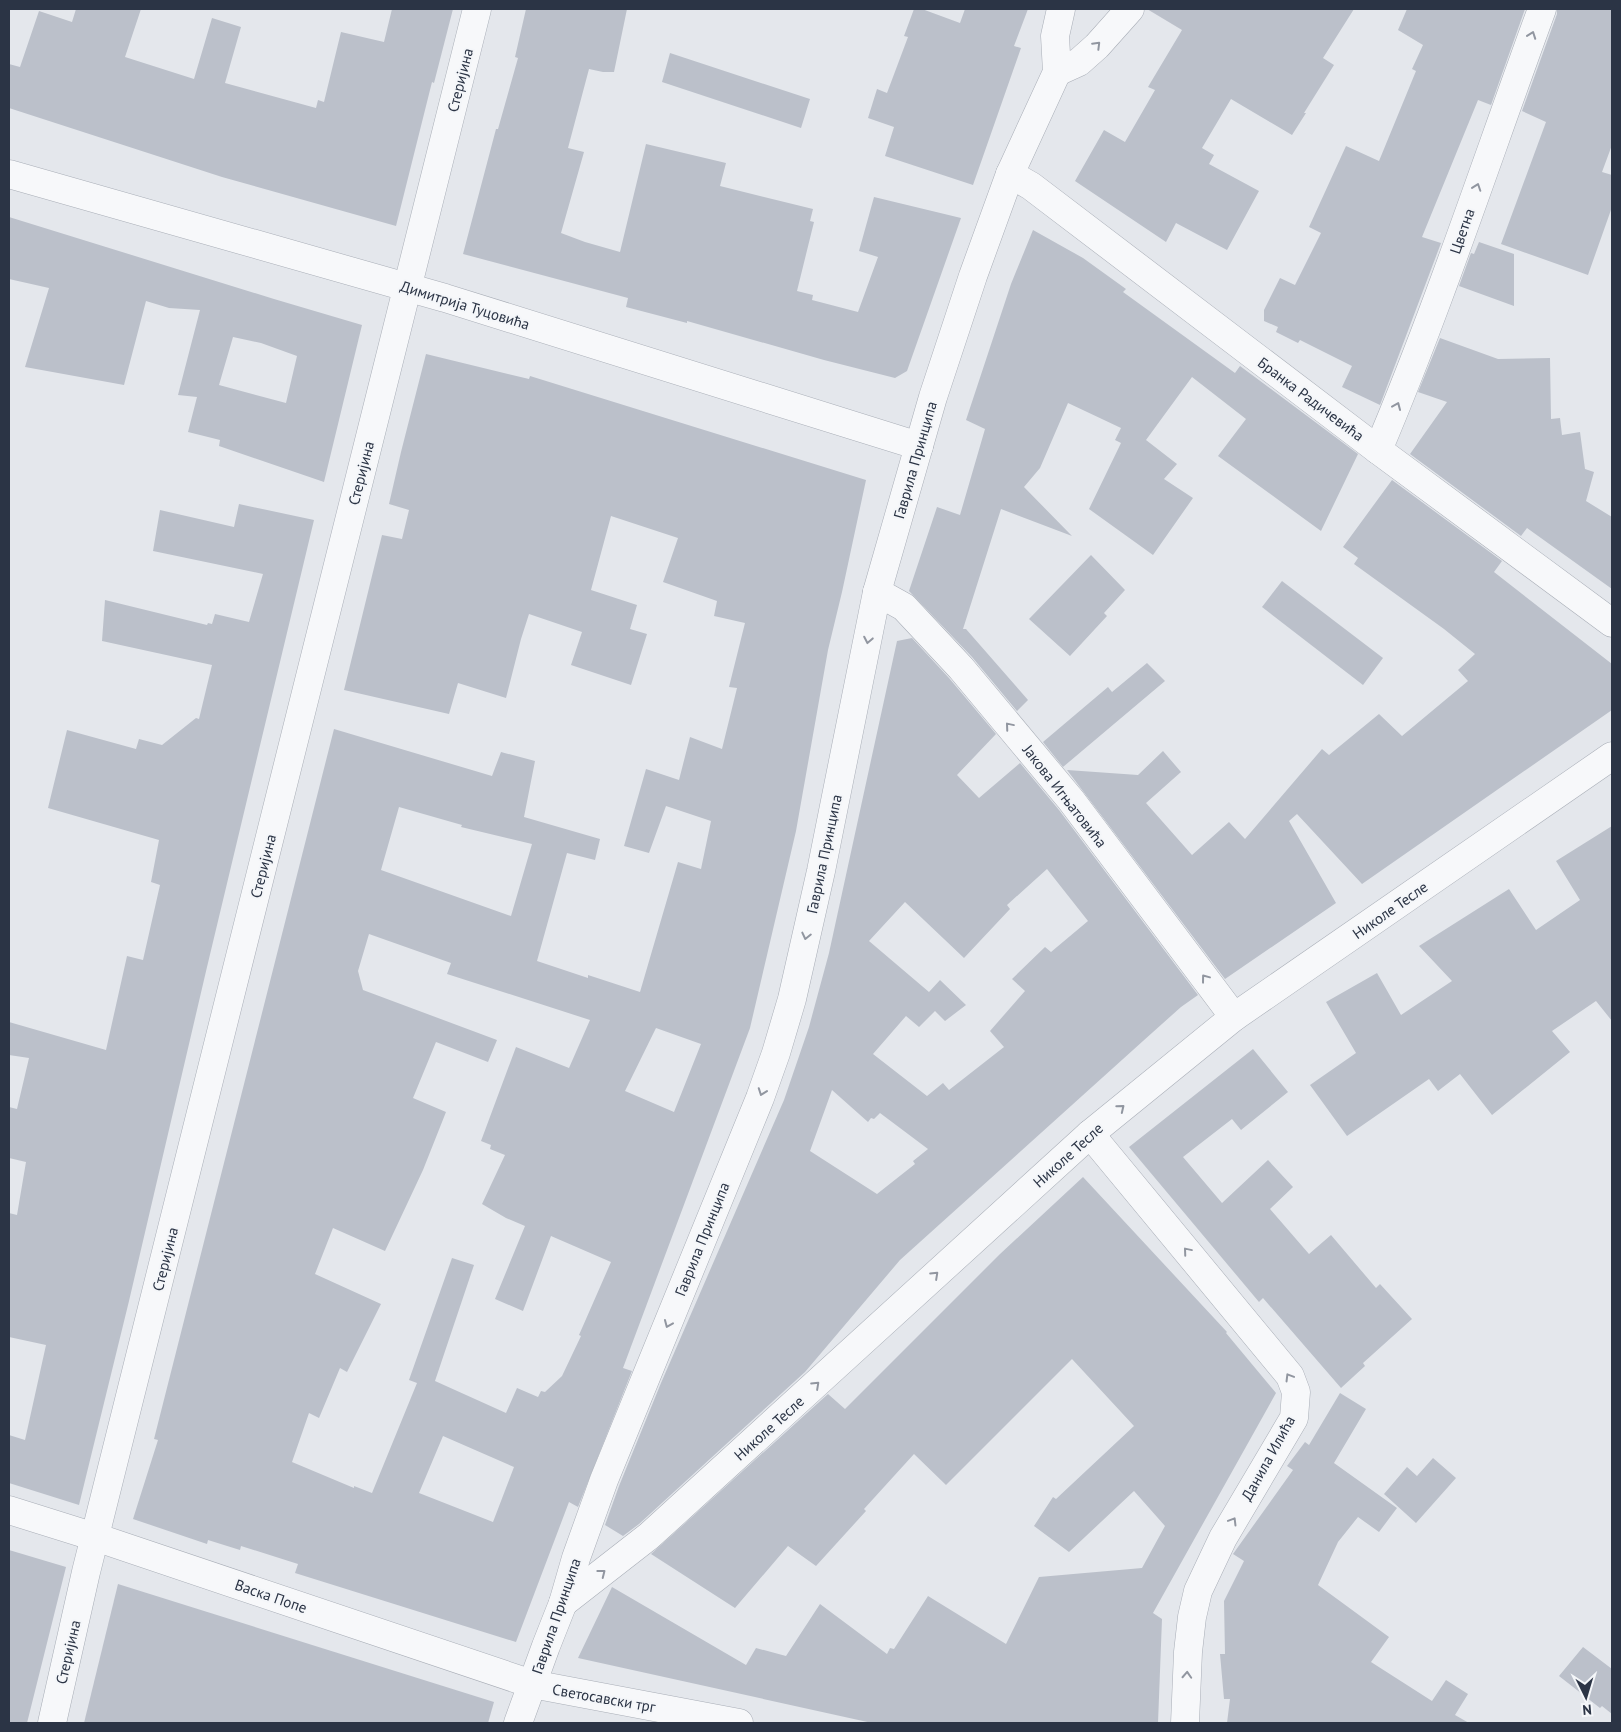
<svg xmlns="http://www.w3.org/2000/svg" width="1621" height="1732" viewBox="0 0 1621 1732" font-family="'PT Sans',sans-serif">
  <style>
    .building { fill: #bbc0ca; fill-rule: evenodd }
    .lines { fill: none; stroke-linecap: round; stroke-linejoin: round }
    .minor-casing { stroke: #a9aeb7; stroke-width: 29 }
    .minor { stroke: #f7f8fa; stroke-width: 28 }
    .oneway { stroke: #9196a0 }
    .labels { text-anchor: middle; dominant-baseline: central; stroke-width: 4; stroke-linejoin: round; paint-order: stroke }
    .street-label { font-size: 15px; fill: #2b3445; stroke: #f4f6f9 }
  </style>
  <rect width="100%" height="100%" fill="#e4e7ec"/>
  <g class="building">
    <path d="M76 9H141L125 57 194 79 212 18 241 27 225 83 316 108 318 100 324 102 341 32 384 42 392 9H453L434 83 432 82 396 226 222 177 9 108V64L20 67 39 11 72 22Z"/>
    <path d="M526 9H627L614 72H603L589 69 568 148 584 152 561 233 585 242 620 252 646 144 726 163 720 186 813 209 810 221 814 222 797 291 813 295 812 300 858 312 878 257 859 251 874 197 961 218 907 371 895 378 824 360 687 321V323L626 307 628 298 463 254 496 129H498L518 58 515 57Z"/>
    <path d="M914 9H922L960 23 965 9H1028L1014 46 1021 48 973 185 885 156 894 127 868 118 877 89 887 93 908 37 904 36Z"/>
    <path d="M1147 9H1354L1323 58 1334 65 1304 113H1306L1292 135 1231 99 1202 148 1214 155 1209 164 1259 191 1227 250 1176 223 1166 242 1075 181 1104 130 1125 142 1155 90 1148 87 1182 30Z"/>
    <path d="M1407 9H1525L1491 105 1478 100 1422 237 1441 243 1380 405 1342 387 1352 366 1300 340 1298 343 1276 332 1278 327 1264 321V310L1280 278 1295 285 1321 233 1309 227 1346 146 1379 161 1416 71 1412 69 1423 45 1398 30Z"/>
    <path d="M1557 9H1612V145L1602 172 1612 175V207L1588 275 1501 244 1546 122 1522 111 1557 14Z"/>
    <path d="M670 53 810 99 801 128 662 82Z"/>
    <path d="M9 217 274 299 362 325 324 482 219 446 220 440 188 432 197 397 178 395 200 310 169 308 146 301 124 385 25 367 49 288 9 279ZM233 337 261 343 297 356 286 403 219 385Z"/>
    <path d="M1033 230 1083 258 1126 289 1123 292 1235 373 1240 366 1358 454 1321 531 1218 456 1246 419 1192 377 1146 440 1177 464 1164 479 1193 498 1153 555 1089 509 1121 443 1115 440 1121 428 1068 403 1040 468 1024 487 1072 536 1001 509 963 629H966L1028 700 1017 711 972 657 909 591 937 507 960 515 985 429 966 420 1011 284Z"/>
    <path d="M1479 242 1514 254V306L1459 286 1471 253 1474 254Z"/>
    <path d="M1440 338 1498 359 1550 358 1551 419 1560 418 1562 435 1580 432 1585 469 1594 472 1586 501 1612 517V589L1527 528 1521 536 1410 454 1447 402 1418 392Z"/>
    <path d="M426 354 529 379 530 376 866 480 842 592 828 650 796 831 750 1028 623 1368 632 1371 578 1507 569 1502 516 1642 295 1573 298 1564 241 1546 240 1550 208 1540 207 1544 133 1519 158 1440 154 1439 334 729 492 776 501 752 535 761 524 817 600 839 595 860 567 853 537 961 588 978V975L640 992 678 862 701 869 711 821 666 806 649 853 624 846 646 769 679 780 690 737 722 749 737 688 729 687 745 623 714 616 717 601 663 582 678 538 611 516 591 590 637 605 630 629 647 634 631 685 571 665 582 632 529 614 521 639 506 698 458 683 449 714 344 690 382 535 402 539 409 510 389 504 401 452ZM399 807 462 825 461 827 532 844 511 916 381 870ZM369 934 451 963 447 974 590 1020 569 1068 516 1047 481 1141 491 1145 490 1149 505 1155 482 1204 506 1218 525 1226 495 1299 523 1311 551 1236 611 1262 579 1335 581 1336 562 1376 545 1392 541 1391 538 1397 517 1388 506 1413 435 1381 474 1265 452 1258 409 1380 417 1383 372 1493 354 1486V1488L292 1462 309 1413 319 1418 340 1368 347 1372 381 1304 315 1274 333 1228 385 1251 423 1170 446 1112 413 1098 436 1042 488 1062 497 1040 363 990 358 971ZM656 1028 701 1044 674 1112 625 1091ZM443 1436 514 1467 493 1522 419 1493Z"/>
    <path d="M1392 480 1502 561 1494 572 1612 664V710L1362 884 1297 814 1289 821 1336 903 1225 979 1067 770 1138 775 1163 751 1181 772 1146 803 1192 855 1229 822 1245 839 1322 749 1329 755 1379 714 1402 736 1468 681 1458 670 1475 654 1444 629 1354 564 1358 558 1343 547Z"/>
    <path d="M239 504 314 520 207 967 129 1301 79 1505 9 1483V1435L25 1440 46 1345 9 1337V1213L17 1215 26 1162 9 1158V1107L17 1109 29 1058 9 1055V1022L106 1050 127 956 143 960 160 885 151 882 159 840 48 808 67 730 136 749 139 739 162 745 196 718 199 719 212 665 102 641 105 600 207 625 208 623 212 624 215 614 249 622 263 574 153 551 160 510 234 527Z"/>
    <path d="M1091 555 1125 590 1104 613 1107 616 1070 656 1029 619Z"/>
    <path d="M1282 581 1383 658 1363 685 1262 607Z"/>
    <path d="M912 638 949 678 996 734 957 775 979 798 1020 763 1059 810 1198 995 1181 1007 1143 1041 900 1260 805 1372 639 1524 623 1536 605 1525 619 1486 661 1383 784 1100 809 1027 829 953 897 641ZM1047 869 1088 921 1051 952 1045 947 1012 979 1025 991 990 1031 1004 1047 949 1090 943 1083 927 1096 873 1054 906 1016 919 1027 935 1011 945 1021 966 1005 940 980 929 992 869 941 905 902 964 958 1010 909 1007 905ZM832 1090 868 1122 871 1118 874 1119 880 1113 928 1149 913 1161 915 1164 877 1194 810 1151Z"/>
    <path d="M1147 663 1165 681 1063 767 1043 742 1108 687 1112 692Z"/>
    <path d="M1612 826V1021L1596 1001 1552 1031 1570 1052 1492 1115 1460 1074 1438 1091 1429 1079 1347 1136 1310 1085 1356 1053 1326 1002 1377 973 1401 1015 1452 981 1419 946 1509 889 1536 930 1580 900 1556 861Z"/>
    <path d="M1253 1049 1288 1092 1241 1130 1232 1119 1183 1157 1222 1203 1268 1160 1293 1187 1270 1209 1309 1254 1331 1235 1376 1288 1380 1284 1412 1319 1363 1363 1365 1366 1341 1388 1263 1298 1259 1302 1129 1147Z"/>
    <path d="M1083 1177 1227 1332 1226 1333 1276 1393 1153 1613 1162 1619 1158 1723H872L578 1658 612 1587 746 1665 756 1648 786 1656 820 1604 887 1654 890 1648 894 1649 928 1596 1006 1644 1039 1577 1142 1568 1165 1526 1134 1491 1069 1552 1034 1526 1053 1497 1056 1499 1134 1426 1072 1359 946 1485 914 1454 864 1509 866 1511 816 1566 788 1546 735 1608 651 1554 828 1394 845 1409 1000 1254Z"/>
    <path d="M1340 1393 1366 1409 1334 1463 1397 1508 1379 1532 1358 1517 1338 1542 1318 1585 1389 1637 1371 1662 1432 1701 1446 1680 1468 1694 1455 1715 1469 1723H1227L1230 1699H1224L1220 1654H1225L1224 1601 1244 1561 1233 1554 1293 1470 1287 1466 1305 1442 1309 1445Z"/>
    <path d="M1433 1458 1456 1478 1416 1523 1384 1494 1407 1467 1417 1476Z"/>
    <path d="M9 1550 66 1567 27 1723H9Z"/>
    <path d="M118 1584 494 1702 488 1723H84Z"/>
    <path d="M1583 1647 1612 1669V1714L1602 1706 1600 1708 1559 1676Z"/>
  </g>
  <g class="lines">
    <defs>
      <g id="minor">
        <path d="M1057 72 1079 62 1097 46 1130 9"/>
        <path d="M9 174 445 298 919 446"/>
        <path d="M1010 174 1031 186 1378 450 1612 623"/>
        <path d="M1378 450C1439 306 1488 156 1542 9"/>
        <path d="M877 592 904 607 961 668 1071 800 1234 1017"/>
        <path d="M1090 1134 1290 1376 1296 1392 1294 1418 1223 1538 1198 1591 1192 1617 1188 1652 1185 1723"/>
        <path d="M9 1510 95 1537 532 1684 739 1723"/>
        <path d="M563 1603 649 1536 1090 1134 1234 1017 1612 756"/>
        <path d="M52 1723 86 1572 477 9"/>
        <path d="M518 1723 546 1646 563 1603 576 1558 604 1480 760 1098 776 1053 792 999 821 871 877 592 933 397 973 276 1010 174 1057 72 1055 36 1061 9"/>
      </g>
    </defs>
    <use href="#minor" class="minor-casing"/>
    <use href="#minor" class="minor"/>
  </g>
  <defs><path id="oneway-chevron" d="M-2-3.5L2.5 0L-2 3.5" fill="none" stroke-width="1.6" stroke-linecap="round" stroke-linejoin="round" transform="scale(1.25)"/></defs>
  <g class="oneway">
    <use href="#oneway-chevron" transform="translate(1532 35) rotate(-70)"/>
    <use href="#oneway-chevron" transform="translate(1097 45) rotate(-45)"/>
    <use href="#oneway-chevron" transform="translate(1477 187) rotate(-71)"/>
    <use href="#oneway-chevron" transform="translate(1397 406) rotate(-67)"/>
    <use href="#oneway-chevron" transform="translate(868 640) rotate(101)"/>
    <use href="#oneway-chevron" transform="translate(1009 726) rotate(-130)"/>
    <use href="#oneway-chevron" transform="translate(806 936) rotate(103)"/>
    <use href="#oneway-chevron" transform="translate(1205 978) rotate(-127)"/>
    <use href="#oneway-chevron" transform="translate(762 1092) rotate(110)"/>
    <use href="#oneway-chevron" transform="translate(1121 1108) rotate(-39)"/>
    <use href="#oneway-chevron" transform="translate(1187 1251) rotate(-130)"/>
    <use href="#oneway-chevron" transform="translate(935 1275) rotate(-43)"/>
    <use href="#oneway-chevron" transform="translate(668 1324) rotate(113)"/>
    <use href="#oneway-chevron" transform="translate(1289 1377) rotate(-121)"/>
    <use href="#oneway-chevron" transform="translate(816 1385) rotate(-43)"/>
    <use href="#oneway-chevron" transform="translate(1233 1521) rotate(-59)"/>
    <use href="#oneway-chevron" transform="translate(602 1573) rotate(-38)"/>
    <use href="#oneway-chevron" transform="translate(1187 1675) rotate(-87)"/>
  </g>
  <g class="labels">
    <g class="street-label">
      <text transform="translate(460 80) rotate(-76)">Стеријина</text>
      <text transform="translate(1462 231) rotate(-71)">Цветна</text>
      <text transform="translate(465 305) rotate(17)">Димитрија Туцовића</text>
      <text transform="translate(1311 399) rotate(37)">Бранка Радичевића</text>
      <text transform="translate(915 460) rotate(-74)">Гаврила Принципа</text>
      <text transform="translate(361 473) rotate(-76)">Стеријина</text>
      <text transform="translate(1065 796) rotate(52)">Јакова Игњатовића</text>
      <text transform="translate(824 854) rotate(-78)">Гаврила Принципа</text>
      <text transform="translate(263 866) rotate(-76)">Стеријина</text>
      <text transform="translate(1390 910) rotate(-35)">Николе Тесле</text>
      <text transform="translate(1068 1155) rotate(-42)">Николе Тесле</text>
      <text transform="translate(702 1239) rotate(-68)">Гаврила Принципа</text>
      <text transform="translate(165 1259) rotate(-76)">Стеријина</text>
      <text transform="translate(769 1428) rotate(-42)">Николе Тесле</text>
      <text transform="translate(1268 1458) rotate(-61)">Данила Илића</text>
      <text transform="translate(271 1596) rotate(19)">Васка Попе</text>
      <text transform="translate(556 1616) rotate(-71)">Гаврила Принципа</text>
      <text transform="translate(68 1652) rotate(-77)">Стеријина</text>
      <text transform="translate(604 1698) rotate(10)">Светосавски трг</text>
    </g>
  </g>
  <rect width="1621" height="1732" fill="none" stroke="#2b3445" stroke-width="20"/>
  <g transform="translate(1586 1697) rotate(175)" stroke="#f4f6f9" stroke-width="4" paint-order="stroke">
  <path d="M0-4L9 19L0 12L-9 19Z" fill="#2b3445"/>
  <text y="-8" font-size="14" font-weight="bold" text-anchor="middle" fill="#2b3445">N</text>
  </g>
</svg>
